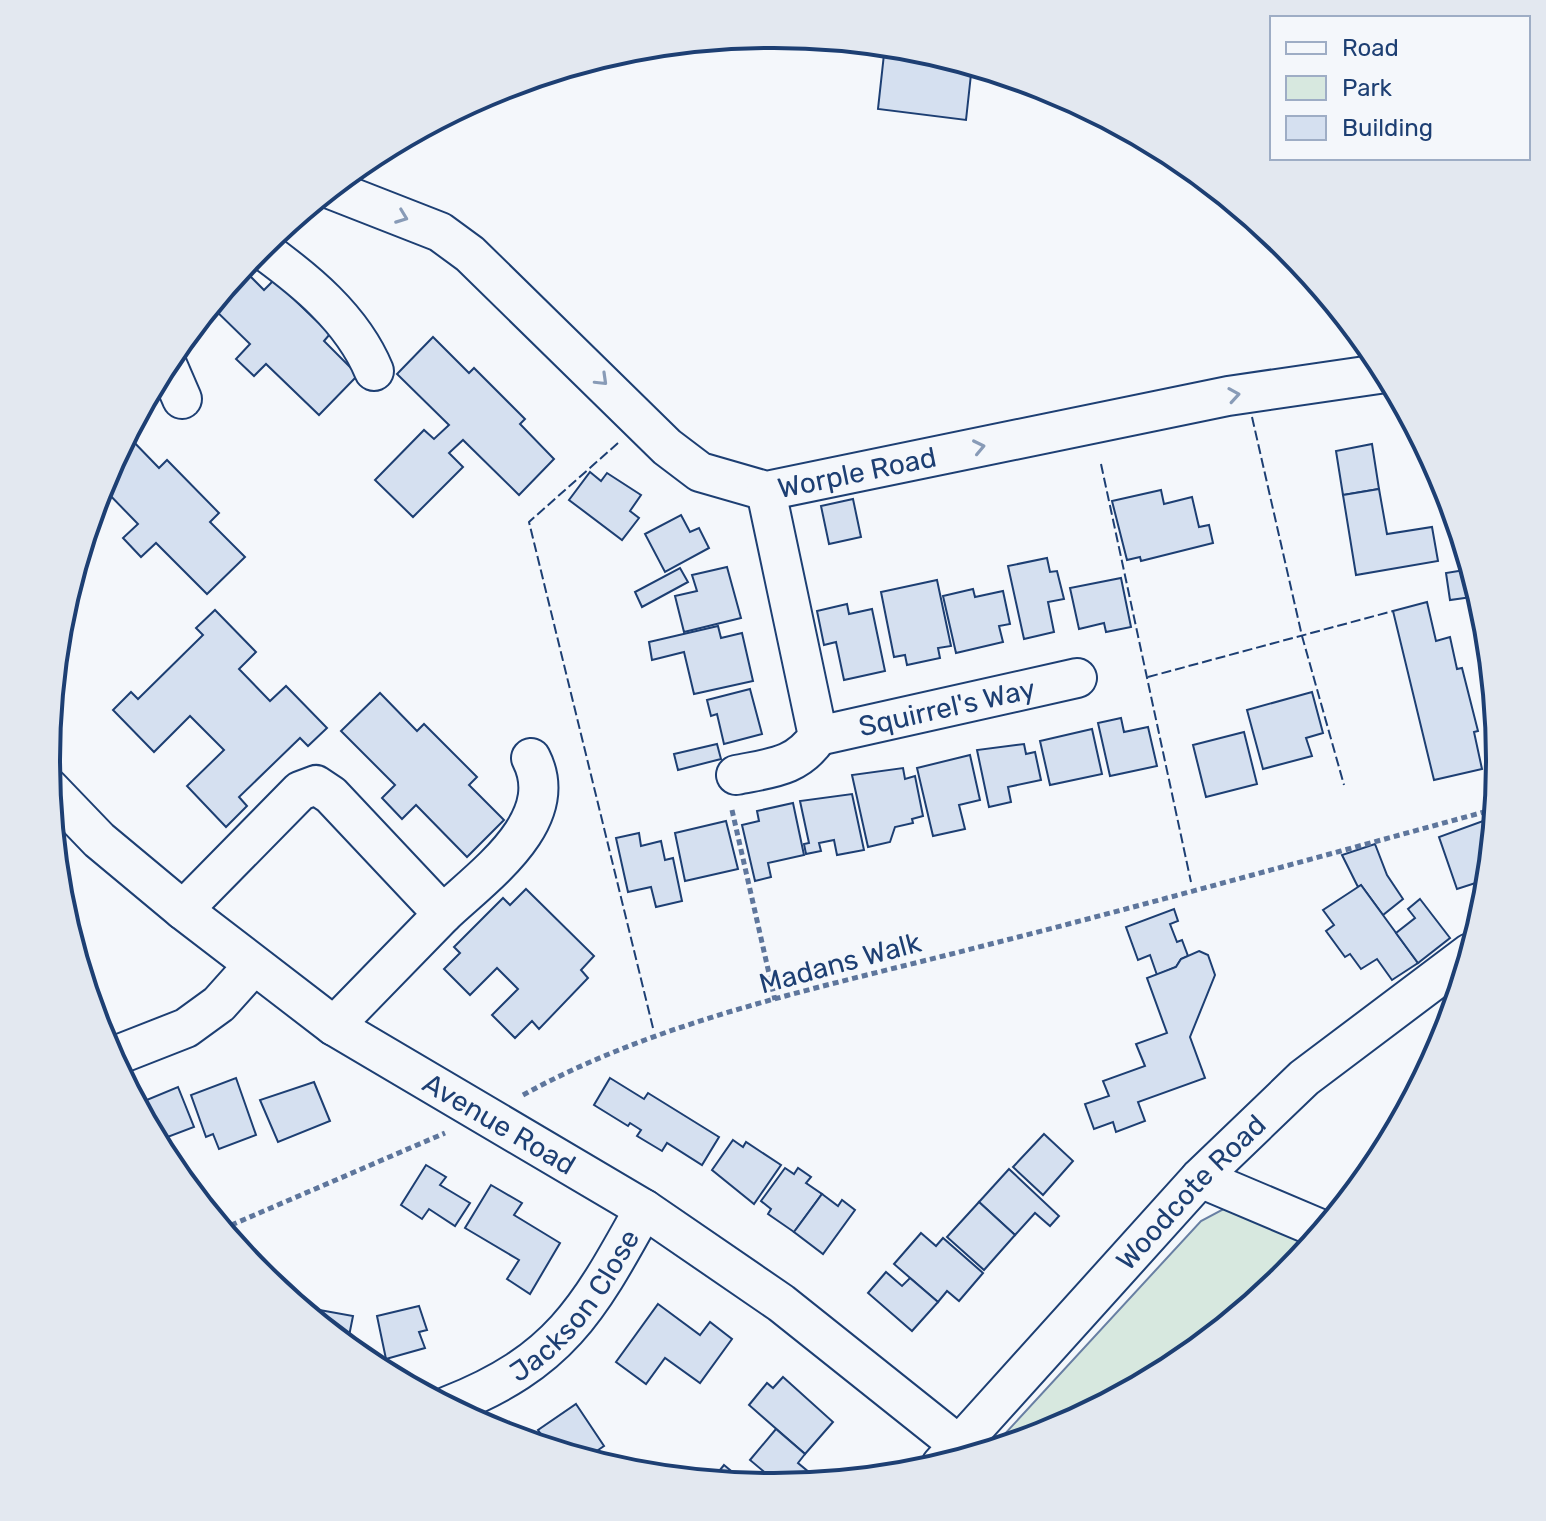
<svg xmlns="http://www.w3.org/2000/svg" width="1546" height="1521" viewBox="0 0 1546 1521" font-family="Rubik,sans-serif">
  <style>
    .green { fill: #d7e8df; stroke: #687fa3; stroke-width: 2 }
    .building { fill: #d5e0f0; stroke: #1d3f73; stroke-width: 2 }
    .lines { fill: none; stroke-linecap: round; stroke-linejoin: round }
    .minor-casing { stroke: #1d3f73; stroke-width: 42 }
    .path { stroke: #5e769c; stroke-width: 5; stroke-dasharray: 6 4; stroke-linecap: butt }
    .minor { stroke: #f4f7fb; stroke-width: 38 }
    .fence { stroke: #1d3f73; stroke-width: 2; stroke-dasharray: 10 4; stroke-linecap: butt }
    .oneway { stroke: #889bb7 }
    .labels { text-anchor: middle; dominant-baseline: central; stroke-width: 6; stroke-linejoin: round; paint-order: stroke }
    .street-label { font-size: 28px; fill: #1d3f73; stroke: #f4f7fb }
    .rim { fill: none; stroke: #1d3f73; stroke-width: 4 }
  </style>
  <rect width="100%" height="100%" fill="#f4f7fb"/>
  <path class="green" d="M1231 1205 1314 1241C1232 1341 1112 1413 990 1450L1201 1221Z"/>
  <g class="building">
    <path d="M885 45 915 48 972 65 966 120 878 109Z"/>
    <path d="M242 268 264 290 274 280 330 334 324 341 358 375 319 415 266 364 254 376 236 359 250 344 211 306Z"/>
    <path d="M433 337 469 373 474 368 525 419 520 424 554 459 519 495 463 440 449 453 463 467 413 517 375 480 424 430 434 439 449 425 397 374Z"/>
    <path d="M127 435 159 468 167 460 219 513 210 522 245 557 207 594 156 543 141 557 123 538 138 524 101 486Z"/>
    <path d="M1372 444 1379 489 1343 495 1336 451Z"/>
    <path d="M590 472 601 481 607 473 641 495 630 511 639 518 622 540 569 500Z"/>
    <path d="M1379 489 1387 534 1432 527 1438 561 1356 575 1343 495Z"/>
    <path d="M1161 490 1164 504 1192 497 1199 527 1209 525 1213 543 1141 561 1140 557 1127 560 1112 501Z"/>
    <path d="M853 499 861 537 829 544 821 506Z"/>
    <path d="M681 515 690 532 699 528 709 548 665 572 645 534Z"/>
    <path d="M1047 558 1050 572 1057 571 1064 599 1048 602 1054 632 1024 639 1008 566Z"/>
    <path d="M727 567 741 618 684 632 675 596 697 591 692 575Z"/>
    <path d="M680 568 688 582 642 607 635 592Z"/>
    <path d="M1471 569 1479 596 1450 600 1446 573Z"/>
    <path d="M1121 578 1131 627 1106 632 1104 623 1079 629 1070 588Z"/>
    <path d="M937 580 951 646 938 648 940 658 907 665 905 655 894 657 881 592Z"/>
    <path d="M973 589 975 597 1003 591 1010 624 999 626 1003 642 956 653 943 596Z"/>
    <path d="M1427 602 1436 641 1450 637 1457 669 1462 668 1478 731 1474 732 1482 769 1434 780 1393 611Z"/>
    <path d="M847 604 849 614 872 609 885 671 844 680 836 642 824 645 817 611Z"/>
    <path d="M215 610 256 652 239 669 270 701 286 686 327 728 308 746 300 738 239 797 247 806 226 827 187 786 224 750 190 716 154 752 113 710 131 692 138 699 203 635 196 628Z"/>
    <path d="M718 626 721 638 742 633 753 681 694 694 684 652 652 660 649 642Z"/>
    <path d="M750 689 762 734 724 744 717 714 711 716 707 700Z"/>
    <path d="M1312 692 1323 733 1306 738 1312 756 1263 769 1247 710Z"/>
    <path d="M380 693 417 731 424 724 477 777 469 785 504 820 467 857 416 805 402 819 382 798 395 785 341 731Z"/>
    <path d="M1121 718 1124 732 1148 727 1157 766 1110 776 1098 723Z"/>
    <path d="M1092 729 1102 774 1050 785 1040 741Z"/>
    <path d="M1244 732 1257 784 1206 797 1193 745Z"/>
    <path d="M717 744 721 759 678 770 674 754Z"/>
    <path d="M1024 744 1026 754 1035 752 1041 780 1008 787 1011 802 989 807 977 750Z"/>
    <path d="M970 755 980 800 959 805 965 829 933 836 917 768Z"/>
    <path d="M903 768 905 779 915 776 923 816 912 819 913 823 895 827 890 842 868 847 852 775Z"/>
    <path d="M852 794 864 850 837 855 834 840 819 843 821 851 806 854 804 844 809 843 800 801Z"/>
    <path d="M793 803 804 855 768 863 771 877 755 881 742 825 759 821 757 811Z"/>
    <path d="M1494 817 1488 879 1457 889 1439 837Z"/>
    <path d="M726 821 738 869 685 881 675 833Z"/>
    <path d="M639 833 641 846 661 841 665 860 673 858 682 901 656 907 651 887 628 892 616 838Z"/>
    <path d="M1375 844 1387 875 1403 899 1383 915 1361 885 1358 887 1342 855Z"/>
    <path d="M1361 885 1418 963 1392 980 1377 959 1361 969 1350 954 1345 957 1326 931 1334 925 1323 910Z"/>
    <path d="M526 889 594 956 581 970 588 978 539 1029 532 1021 515 1038 492 1015 518 989 497 968 470 995 444 969 460 953 454 947 503 898 510 905Z"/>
    <path d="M1420 899 1450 938 1418 963 1396 933 1415 918 1408 909Z"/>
    <path d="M1174 909 1178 921 1170 924 1177 942 1182 940 1188 956 1181 959 1176 967 1157 975 1150 955 1138 960 1126 927Z"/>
    <path d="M1199 951 1208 955 1215 975 1190 1037 1205 1078 1138 1102 1145 1121 1116 1132 1113 1122 1094 1129 1085 1104 1109 1096 1103 1081 1145 1066 1136 1044 1167 1033 1147 978 1176 967 1181 959Z"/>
    <path d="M236 1078 256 1135 219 1149 213 1134 206 1137 191 1095Z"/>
    <path d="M610 1078 644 1099 648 1093 719 1137 702 1165 667 1143 662 1151 637 1136 641 1130 630 1123 628 1126 594 1105Z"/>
    <path d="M314 1082 330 1121 278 1142 260 1100Z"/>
    <path d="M178 1087 194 1127 157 1141 137 1104Z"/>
    <path d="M1044 1134 1073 1161 1043 1195 1013 1167Z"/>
    <path d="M733 1140 743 1147 746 1142 781 1165 754 1204 712 1170Z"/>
    <path d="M426 1165 446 1177 440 1185 470 1203 455 1226 429 1209 422 1219 401 1205Z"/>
    <path d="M785 1168 794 1174 798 1168 811 1177 806 1183 822 1194 794 1232 768 1214 771 1209 761 1201Z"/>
    <path d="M1009 1169 1059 1216 1050 1226 1035 1213 1015 1235 979 1202Z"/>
    <path d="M491 1185 522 1203 514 1215 560 1243 530 1294 507 1279 519 1260 465 1228Z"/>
    <path d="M822 1194 838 1206 842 1200 855 1210 823 1254 794 1232Z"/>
    <path d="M979 1202 1015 1235 984 1270 947 1237Z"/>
    <path d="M921 1233 936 1246 943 1238 983 1273 959 1301 947 1291 938 1302 894 1264Z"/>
    <path d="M886 1272 902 1286 910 1278 938 1302 912 1331 868 1293Z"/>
    <path d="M658 1304 700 1335 710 1322 732 1339 700 1383 665 1358 646 1384 616 1362Z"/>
    <path d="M419 1306 427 1330 419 1332 425 1348 386 1359 377 1316Z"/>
    <path d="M303 1307 353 1316 347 1346 303 1310Z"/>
    <path d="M783 1377 833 1422 805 1454 749 1405 767 1383 773 1388Z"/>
    <path d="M576 1404 604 1446 585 1459 551 1449 538 1430Z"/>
    <path d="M776 1429 805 1454 798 1463 810 1473 801 1484 781 1486 750 1460Z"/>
    <path d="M724 1465 748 1485 711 1481Z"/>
  </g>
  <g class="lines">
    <defs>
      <g id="minor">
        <path id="s1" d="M330 189 440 232 470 254 667 447 700 472 766 491 1228 396 1386 373"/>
        <path d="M259 247C305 280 352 318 374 371"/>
        <path d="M166 362 182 399"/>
        <path id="s2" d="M818 736 1077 678"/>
        <path d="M736 775C771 768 798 767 818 736L766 491"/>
        <path id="s3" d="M49 788 99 840 183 910 334 1026 644 1209 781 1303 959 1445"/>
        <path d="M183 910 300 791 316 785 331 795 443 914 334 1026"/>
        <path d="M443 914C483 876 563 821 531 758"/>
        <path d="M112 1057 186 1028 219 1004 253 966"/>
        <path d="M1200 1178 1323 1230"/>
        <path id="s4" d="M448 1406C560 1362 588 1310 644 1209"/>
        <path id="s5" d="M941 1465 1200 1178 1304 1078 1470 953"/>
      </g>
    </defs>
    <use href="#minor" class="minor-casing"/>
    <g class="path">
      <path d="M732 810 775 1000"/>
      <path d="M523 1095C661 1019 823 987 975 948 1149 904 1322 856 1495 809"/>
      <path d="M222 1229 445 1133"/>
    </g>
    <use href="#minor" class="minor"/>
    <g class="fence">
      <path d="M1252 417 1302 636 1344 785"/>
      <path d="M618 443 529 522 653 1028"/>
      <path d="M1101 464 1191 882"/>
      <path d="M1148 677 1393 611"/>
    </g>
  </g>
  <defs><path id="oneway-chevron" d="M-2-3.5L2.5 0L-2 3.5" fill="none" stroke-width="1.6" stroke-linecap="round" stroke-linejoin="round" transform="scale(2)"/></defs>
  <g class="oneway">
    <use href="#oneway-chevron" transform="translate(402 217) rotate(21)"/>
    <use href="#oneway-chevron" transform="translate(602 380) rotate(44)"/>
    <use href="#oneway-chevron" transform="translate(1234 395) rotate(-9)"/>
    <use href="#oneway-chevron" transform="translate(979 447) rotate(-12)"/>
  </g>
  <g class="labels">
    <g class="street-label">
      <text stroke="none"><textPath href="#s1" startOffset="634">Worple Road</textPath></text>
      <text stroke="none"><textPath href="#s2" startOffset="132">Squirrel's Way</textPath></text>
      <text transform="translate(840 963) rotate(-15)">Madans Walk</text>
      <text stroke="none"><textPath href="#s3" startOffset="564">Avenue Road</textPath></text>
      <text stroke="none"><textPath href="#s5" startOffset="370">Woodcote Road</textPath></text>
      <text stroke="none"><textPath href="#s4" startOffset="166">Jackson Close</textPath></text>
    </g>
  </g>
  <path d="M0 0H1546V1521H0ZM772 48H774A712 712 0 0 1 1486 760V761A712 712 0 0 1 774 1473H772A712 712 0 0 1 60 761V760A712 712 0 0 1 772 48Z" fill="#e3e8f0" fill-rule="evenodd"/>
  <path class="rim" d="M772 48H774A712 712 0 0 1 1486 760V761A712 712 0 0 1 774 1473H772A712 712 0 0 1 60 761V760A712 712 0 0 1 772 48Z"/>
  <rect x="1270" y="16" width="260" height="144" fill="#f4f7fb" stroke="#9eadc5" stroke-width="2"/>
  <rect x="1286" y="42" width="40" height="12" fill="#f4f7fb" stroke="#9eadc5" stroke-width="2"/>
  <text x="1342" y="56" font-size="24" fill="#1d3f73">Road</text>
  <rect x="1286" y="76" width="40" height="24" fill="#d7e8df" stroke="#9eadc5" stroke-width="2"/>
  <text x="1342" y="96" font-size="24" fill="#1d3f73">Park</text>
  <rect x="1286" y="116" width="40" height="24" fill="#d5e0f0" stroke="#9eadc5" stroke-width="2"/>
  <text x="1342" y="136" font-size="24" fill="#1d3f73">Building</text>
</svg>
